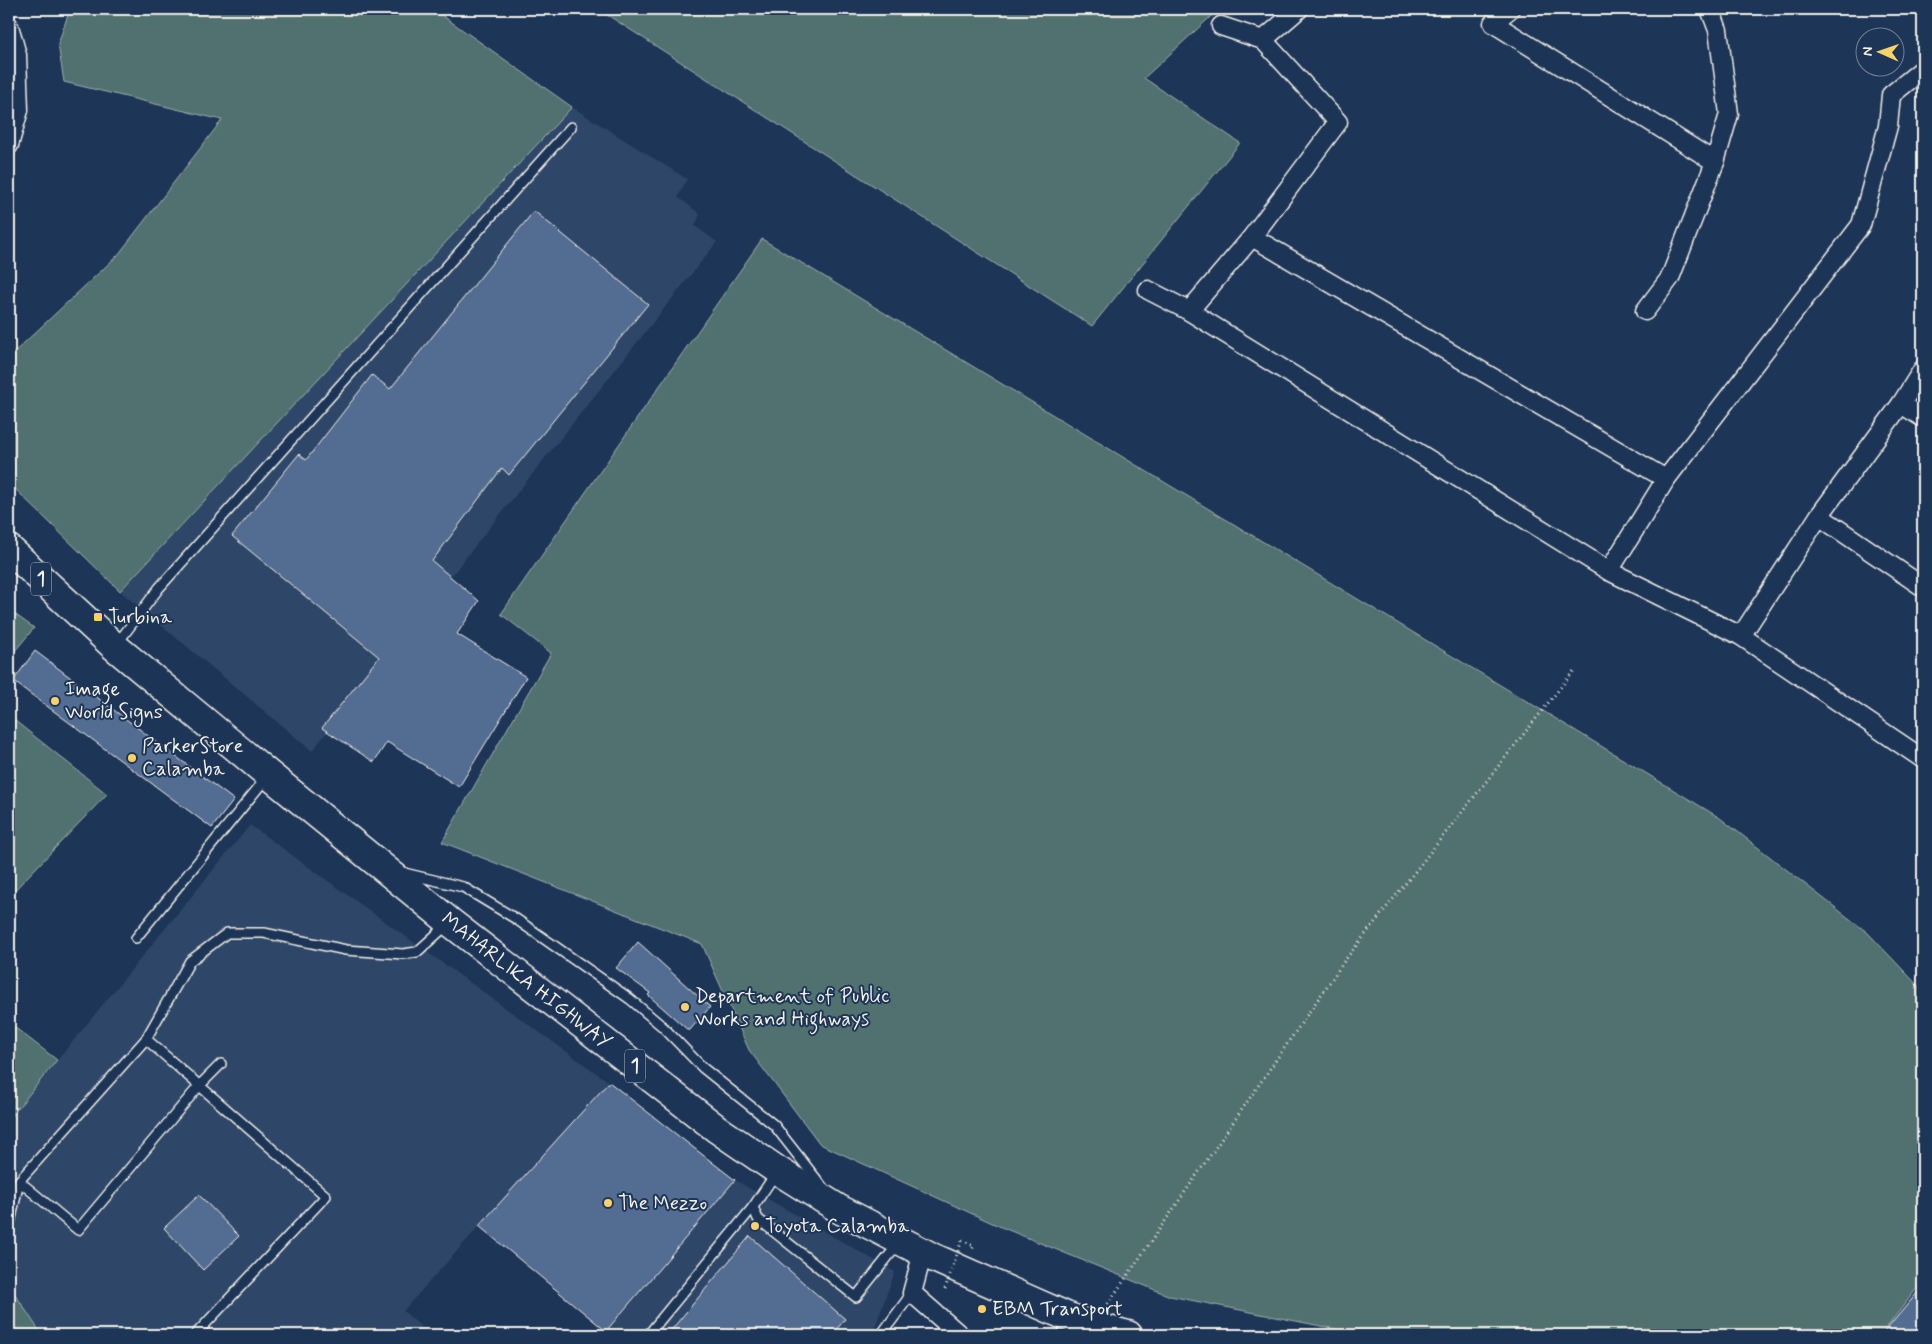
<svg xmlns="http://www.w3.org/2000/svg" width="1932" height="1344" viewBox="0 0 1932 1344" font-family="Mynerve,sans-serif">
  <style>
    .built { fill: #2d4668 }
    .green { fill: #51706f; stroke: #a2b0ac }
    .building { fill: #536c91; stroke: #f4f1e8 }
    .lines { fill: none; stroke-linecap: round; stroke-linejoin: round }
    .lane-casing { stroke: #f4f1e8; stroke-width: 12 }
    .street-casing { stroke: #f4f1e8; stroke-width: 21 }
    .highway-casing { stroke: #f4f1e8; stroke-width: 31 }
    .path { stroke: #f4f1e8; stroke-width: 3; stroke-dasharray: 1 4; stroke-linecap: butt }
    .lane { stroke: #1d3557; stroke-width: 9 }
    .street { stroke: #1d3557; stroke-width: 18 }
    .highway { stroke: #1d3557; stroke-width: 28 }
    .path-bridge { stroke: #f4f1e8; stroke-width: 3; stroke-dasharray: 1 4; stroke-linecap: butt }
    .poi-dot { fill: #ffd166; stroke: #1d3557; stroke-width: 2 }
    .labels { text-anchor: middle; dominant-baseline: central; stroke-width: 4; stroke-linejoin: round; paint-order: stroke }
    .shield { fill: #1d3557; stroke: #b4b9bc; stroke-width: 1 }
    .shield-label { font-size: 19px; font-weight: bold; fill: #f4f1e8 }
    .poi-label { font-size: 20px; fill: #f4f1e8; stroke: #1d3557; text-anchor: start }
    .street-label { font-size: 20px; fill: #f4f1e8; stroke: #1d3557 }
  </style>
  <rect width="100%" height="100%" fill="#1d3557"/>
  <filter id="ink" filterUnits="userSpaceOnUse"><feTurbulence type="fractalNoise" baseFrequency=".02" numOctaves="2"/><feDisplacementMap in="SourceGraphic" scale="10" xChannelSelector="R" yChannelSelector="G"/><feConvolveMatrix kernelMatrix="1 2 1 2 8 2 1 2 1" color-interpolation-filters="sRGB"/></filter>
  <g filter="url(#ink)">
    <g class="built">
      <path d="M572 107 687 179 678 197 700 214 695 226 717 242 312 751 120 591Z"/>
      <path d="M250 825 609 1082 403 1311 431 1335H42L9 1285V1119Z"/>
      <path d="M735 1180 895 1272 872 1335H603Z"/>
      <path d="M1923 1280V1335H1881Z"/>
    </g>
    <g class="green">
      <path d="M70 9H433L572 107 120 591 9 483V427L14 424 9 357 118 255 222 120 64 82 58 44Z"/>
      <path d="M598 9H1219L1144 78 1240 143 1092 326Z"/>
      <path d="M762 239 1720 818 1868 933 1923 991V1280L1881 1335H1366L1170 1296 1001 1227 820 1144 749 1050 702 944 442 842 551 653 501 614Z"/>
      <path d="M9 610 34 628 9 658Z"/>
      <path d="M9 716 107 794 9 896Z"/>
      <path d="M9 1023 57 1060 9 1119Z"/>
      <path d="M9 1285 42 1335H9Z"/>
    </g>
    <g class="building">
      <path d="M534 211 648 304 509 475 502 468 432 561 479 601 457 634 526 677 459 787 387 742 374 762 322 728 379 657 232 536 299 454 306 460 372 375 390 389Z"/>
      <path d="M35 651 234 800 212 828 13 681Z"/>
      <path d="M638 942 710 1007 689 1031 648 995 650 993 616 968Z"/>
      <path d="M609 1082 735 1180 606 1331 479 1226Z"/>
      <path d="M199 1195 239 1236 203 1270 164 1228Z"/>
      <path d="M750 1236 845 1319 832 1335H667Z"/>
      <path d="M1923 1286V1323L1913 1335H1882Z"/>
    </g>
    <g class="lines">
      <defs>
        <g id="lane">
          <path d="M116 645 159 588 571 127"/>
          <path d="M404 873 463 887 516 919 630 999 663 1027 703 1068 774 1125 821 1185"/>
          <path d="M136 938 267 777"/>
          <path d="M146 1039 326 1196 195 1335"/>
          <path d="M776 1173 753 1207 758 1219 856 1297 899 1243"/>
          <path d="M19 1181 78 1230 199 1086 221 1064"/>
          <path d="M10 1223 19 1181 146 1039 190 961 227 933H264L346 950 403 954 417 952 448 924"/>
          <path d="M648 1335 753 1207"/>
          <path d="M881 1335 912 1293"/>
        </g>
        <g id="street">
          <path d="M1510 9 1493 23 1715 162"/>
          <path d="M9 26 17 55 19 110 9 145"/>
          <path d="M1263 40 1299 9"/>
          <path d="M1252 237 1666 479"/>
          <path d="M1148 290 1189 311 1609 571 1741 636 1923 759"/>
          <path d="M1189 311 1252 237 1338 122 1263 40 1221 26"/>
          <path d="M1645 311 1670 278 1715 162 1729 114 1718 30 1710 9"/>
          <path d="M1901 404 1923 418"/>
          <path d="M1819 516 1923 587"/>
          <path d="M1609 571 1666 479 1861 225 1888 126 1891 95 1923 69"/>
          <path d="M1741 636 1819 516 1901 404 1923 369"/>
          <path d="M923 1252 912 1293 960 1335"/>
        </g>
        <path id="highway" d="M9 549 115 647 268 774 450 922 717 1129 777 1170 839 1209 932 1257 1066 1316 1093 1326 1128 1335"/>
      </defs>
      <use href="#lane" class="lane-casing"/>
      <use href="#street" class="street-casing"/>
      <use href="#highway" class="highway-casing"/>
      <g class="path">
        <path d="M962 1240 974 1246 971 1251"/>
        <path d="M1105 1308 1345 960 1576 668"/>
      </g>
      <use href="#lane" class="lane"/>
      <use href="#street" class="street"/>
      <use href="#highway" class="highway"/>
      <path class="path-bridge" d="M945 1289 962 1240"/>
    </g>
  </g>
  <g class="poi-dot">
    <rect x="93" y="612" width="10" height="10" rx="2.5"/>
    <circle cx="55" cy="701" r="5"/>
    <circle cx="132" cy="758" r="5"/>
    <circle cx="685" cy="1007" r="5"/>
    <circle cx="608" cy="1203" r="5"/>
    <circle cx="755" cy="1226" r="5"/>
    <circle cx="982" cy="1309" r="5"/>
  </g>
  <g class="labels">
    <g class="shield">
      <rect x="31" y="562.5" width="20" height="33" rx="4"/>
      <rect x="625" y="1049.5" width="20" height="33" rx="4"/>
    </g>
    <g class="shield-label">
      <text x="41" y="579">1</text>
      <text x="635" y="1066">1</text>
    </g>
    <g class="poi-label">
      <text x="108" y="617">Turbina</text>
      <text x="65" y="689">Image<tspan x="65" dy="23">World Signs</tspan></text>
      <text x="142" y="746">ParkerStore<tspan x="142" dy="23">Calamba</tspan></text>
      <text x="695" y="996">Department of Public<tspan x="695" dy="23">Works and Highways</tspan></text>
      <text x="618" y="1203">The Mezzo</text>
      <text x="765" y="1226">Toyota Calamba</text>
      <text x="992" y="1309">EBM Transport</text>
    </g>
    <g class="street-label">
      <text transform="translate(526 981) rotate(38)">MAHARLIKA HIGHWAY</text>
    </g>
  </g>
  <rect width="1932" height="1344" fill="none" stroke="#1d3557" stroke-width="30"/>
  <rect x="15" y="15" width="1902" height="1314" fill="none" stroke="#f4f1e8" stroke-width="2" filter="url(#ink)"/>
  <g transform="translate(1880 52) rotate(272)"><circle r="24" fill="#1d3557" stroke="#738091"/>
  <path d="M0-4L9 19L0 12L-9 19Z" fill="#ffd166"/>
  <text y="-8" font-size="14" font-weight="bold" text-anchor="middle" fill="#f4f1e8">N</text>
  </g>
</svg>
